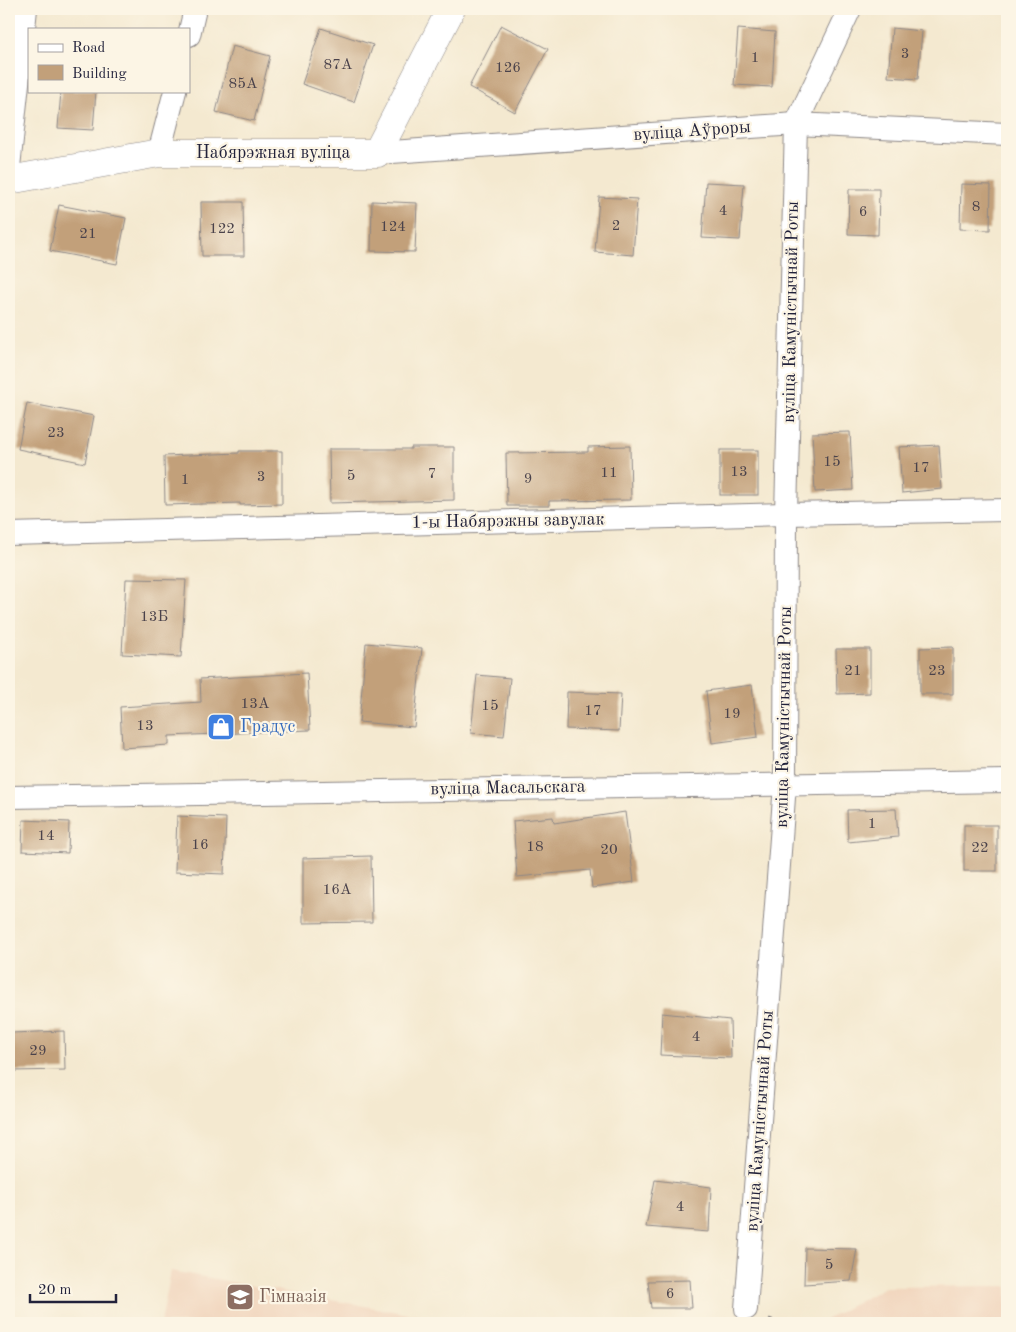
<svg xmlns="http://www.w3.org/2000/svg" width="1016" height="1332" viewBox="0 0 1016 1332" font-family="'Old Standard TT',serif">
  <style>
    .built { fill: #f1d5bd }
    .building { fill: #c2a07a }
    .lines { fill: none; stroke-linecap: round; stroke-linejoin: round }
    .minor-casing { stroke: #8b8686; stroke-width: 24 }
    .tertiary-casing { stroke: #8b8686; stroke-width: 29 }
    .path { stroke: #8b8686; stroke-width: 3; stroke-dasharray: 4 4; stroke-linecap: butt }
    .minor { stroke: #fff; stroke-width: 22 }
    .tertiary { stroke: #fff; stroke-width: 28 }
    .labels { text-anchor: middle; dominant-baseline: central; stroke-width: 4.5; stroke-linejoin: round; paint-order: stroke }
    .number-label { font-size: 15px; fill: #4a424b }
    .street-label { font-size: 18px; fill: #22223b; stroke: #fcf5e5 }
    .shop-label { font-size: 18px; fill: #366cbe; stroke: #fcf5e5; text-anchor: start }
    .education-label { font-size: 18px; fill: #785e54; stroke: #fcf5e5; text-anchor: start }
  </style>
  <rect width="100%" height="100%" fill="#fcf5e5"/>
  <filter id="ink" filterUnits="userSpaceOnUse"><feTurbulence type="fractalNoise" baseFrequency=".02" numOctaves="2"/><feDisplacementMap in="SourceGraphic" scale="10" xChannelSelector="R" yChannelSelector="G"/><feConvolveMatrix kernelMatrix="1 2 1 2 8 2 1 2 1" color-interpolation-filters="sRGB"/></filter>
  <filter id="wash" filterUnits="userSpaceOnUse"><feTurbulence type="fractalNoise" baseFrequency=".0096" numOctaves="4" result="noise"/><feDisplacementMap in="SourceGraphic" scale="20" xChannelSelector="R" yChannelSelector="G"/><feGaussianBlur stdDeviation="1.12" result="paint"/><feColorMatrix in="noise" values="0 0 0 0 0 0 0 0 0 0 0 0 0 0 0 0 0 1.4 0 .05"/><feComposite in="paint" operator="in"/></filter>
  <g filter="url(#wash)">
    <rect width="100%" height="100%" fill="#f4e9d0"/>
    <g class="built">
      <path d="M171 1271 458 1323H161Z"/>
      <path d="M1007 1286V1323H820L885 1287Z"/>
    </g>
    <g id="blocks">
      <g class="building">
        <path d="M501 25 548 49 515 112 469 87Z"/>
        <path d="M321 28 373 45 354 102 302 84Z"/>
        <path d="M892 28 922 31 918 79 888 77Z"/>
        <path d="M738 29 775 32 772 87 734 85Z"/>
        <path d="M232 46 270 56 254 121 216 112Z"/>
        <path d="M61 91H96L93 130 58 128Z"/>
        <path d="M706 182 744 184 740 240 702 238Z"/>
        <path d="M961 184 991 185 990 230 960 229Z"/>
        <path d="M849 189H879L878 235 848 234Z"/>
        <path d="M599 197 637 199 633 255 595 252Z"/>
        <path d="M372 201 417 203 415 252 371 251Z"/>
        <path d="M201 202H243L244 256H202Z"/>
        <path d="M59 205 126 218 117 264 50 251Z"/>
        <path d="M27 403 94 416 85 463 18 449Z"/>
        <path d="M850 432 853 490 815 492 812 433Z"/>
        <path d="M939 445 942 489 902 493 899 447Z"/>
        <path d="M630 446 631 500 549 501V506H507L506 453 588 452V447Z"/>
        <path d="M411 447H454V500L330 503 329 449H411Z"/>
        <rect x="720" y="450" width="38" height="45"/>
        <path d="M239 451H282V504L240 505V503L165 505 164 456 239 453Z"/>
        <path d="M126 579 186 580 181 657 122 654Z"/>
        <path d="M366 643 422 648 414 727 359 722Z"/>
        <path d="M953 647V694H920V648Z"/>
        <path d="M836 649H870V693L837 694Z"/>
        <path d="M307 673 310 730 169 736V745L122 748 120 707 201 702 200 679Z"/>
        <path d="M477 675 510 678 504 736 471 733Z"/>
        <path d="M752 685 758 737 712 743 706 691Z"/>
        <path d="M567 692 621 694 619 731 566 729Z"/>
        <path d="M896 809 898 837 848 842 847 810Z"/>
        <path d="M625 812 634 882 592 888 590 870 517 877 513 821 553 817 554 823Z"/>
        <path d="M177 816 226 818 224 874 175 872Z"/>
        <path d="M23 820 69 822 68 853 22 851Z"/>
        <rect x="964" y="825" width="33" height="46"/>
        <path d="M371 856 372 922 303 923V858Z"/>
        <path d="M662 1013 730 1020 731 1058 660 1055Z"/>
        <path d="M64 1031 65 1070 12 1071 11 1033Z"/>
        <path d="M655 1180 711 1187 709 1232 646 1227Z"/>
        <path d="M805 1248 857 1249 851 1281 804 1284Z"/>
        <path d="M690 1280 692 1308H651L648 1281Z"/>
      </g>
    </g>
  </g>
  <g filter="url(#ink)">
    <use href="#blocks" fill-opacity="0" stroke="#8b8686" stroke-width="1"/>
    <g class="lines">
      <defs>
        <g id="minor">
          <path d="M189 35 195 9"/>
          <path d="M159 153 175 91"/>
          <path d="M377 153 796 124 1007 134"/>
          <path d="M9 167 26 9"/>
          <path d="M9 534 786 514 1007 510"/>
          <path d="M9 797 1007 781"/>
          <path d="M746 1309 785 784 786 514 796 124 850 9"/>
        </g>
        <path id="tertiary" d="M9 180 159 153H377L451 9"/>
      </defs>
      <use href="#minor" class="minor-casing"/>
      <use href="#tertiary" class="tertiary-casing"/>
      <path class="path" d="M769 1319 780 1323"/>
      <use href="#minor" class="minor"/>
      <use href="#tertiary" class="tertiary"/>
    </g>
  </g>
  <defs>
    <symbol id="shop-square" viewBox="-11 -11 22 22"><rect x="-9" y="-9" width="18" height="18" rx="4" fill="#3f7fe0" stroke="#fcf5e5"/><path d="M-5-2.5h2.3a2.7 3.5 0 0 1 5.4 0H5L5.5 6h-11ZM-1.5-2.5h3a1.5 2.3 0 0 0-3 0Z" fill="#fff"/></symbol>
    <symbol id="school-square" viewBox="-11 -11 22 22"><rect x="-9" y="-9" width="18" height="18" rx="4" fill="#8d6e63" stroke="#fcf5e5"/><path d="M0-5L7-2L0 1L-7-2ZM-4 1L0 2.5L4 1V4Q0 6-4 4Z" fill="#fff"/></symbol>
  </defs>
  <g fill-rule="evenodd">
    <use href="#shop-square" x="205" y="711" width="32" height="32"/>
    <use href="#school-square" x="224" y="1281" width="32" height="32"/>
  </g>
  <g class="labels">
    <g class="number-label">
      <text x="905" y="54">3</text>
      <text x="755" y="58">1</text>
      <text x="338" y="65">87А</text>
      <text x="508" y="68">126</text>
      <text x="243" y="84">85А</text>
      <text x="976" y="207">8</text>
      <text x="723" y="211">4</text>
      <text x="863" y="212">6</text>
      <text x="616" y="226">2</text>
      <text x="393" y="227">124</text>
      <text x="222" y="229">122</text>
      <text x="88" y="234">21</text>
      <text x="56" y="433">23</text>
      <text x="832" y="462">15</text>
      <text x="921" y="468">17</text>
      <text x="739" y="472">13</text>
      <text x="609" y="473">11</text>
      <text x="432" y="474">7</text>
      <text x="351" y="476">5</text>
      <text x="261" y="477">3</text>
      <text x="528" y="479">9</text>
      <text x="185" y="480">1</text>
      <text x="154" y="617">13Б</text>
      <text x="853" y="671">21</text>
      <text x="937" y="671">23</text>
      <text x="255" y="704">13А</text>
      <text x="490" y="706">15</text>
      <text x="593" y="711">17</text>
      <text x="732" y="714">19</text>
      <text x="145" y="726">13</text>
      <text x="872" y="824">1</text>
      <text x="46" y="836">14</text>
      <text x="200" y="845">16</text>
      <text x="535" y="847">18</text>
      <text x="980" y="848">22</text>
      <text x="609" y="850">20</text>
      <text x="337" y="890">16А</text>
      <text x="696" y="1037">4</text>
      <text x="38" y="1051">29</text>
      <text x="680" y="1207">4</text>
      <text x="829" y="1265">5</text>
      <text x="670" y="1294">6</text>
    </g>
    <g class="street-label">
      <text transform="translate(692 131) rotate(-4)">вуліца Аўроры</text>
      <text x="273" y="153">Набярэжная вуліца</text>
      <text transform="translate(791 312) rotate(-89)">вуліца Камуністычнай Роты</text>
      <text transform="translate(508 521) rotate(-1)">1-ы Набярэжны завулак</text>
      <text transform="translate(784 717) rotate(-89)">вуліца Камуністычнай Роты</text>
      <text transform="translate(508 788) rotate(-1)">вуліца Масальскага</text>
      <text transform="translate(760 1121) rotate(-86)">вуліца Камуністычнай Роты</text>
    </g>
    <g class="shop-label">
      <text x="240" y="727">Градус</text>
    </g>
    <g class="education-label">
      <text x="259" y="1297">Гімназія</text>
    </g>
  </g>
  <rect width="1016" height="1332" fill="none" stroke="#fcf5e5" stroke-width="30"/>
  <rect x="28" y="28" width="162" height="65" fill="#fcf5e5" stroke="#a5a1a1"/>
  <rect x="38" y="44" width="25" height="8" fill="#ffffff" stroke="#a5a1a1"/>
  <text x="72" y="52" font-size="15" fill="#22223b">Road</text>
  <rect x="38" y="65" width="25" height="15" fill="#c2a07a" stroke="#a5a1a1"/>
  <text x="72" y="78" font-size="15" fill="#22223b">Building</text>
  <path d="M30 1294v8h86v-8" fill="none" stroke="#22223b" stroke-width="2.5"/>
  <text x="38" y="1294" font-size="15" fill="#22223b" stroke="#fcf5e5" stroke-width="4" paint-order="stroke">20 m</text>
</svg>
